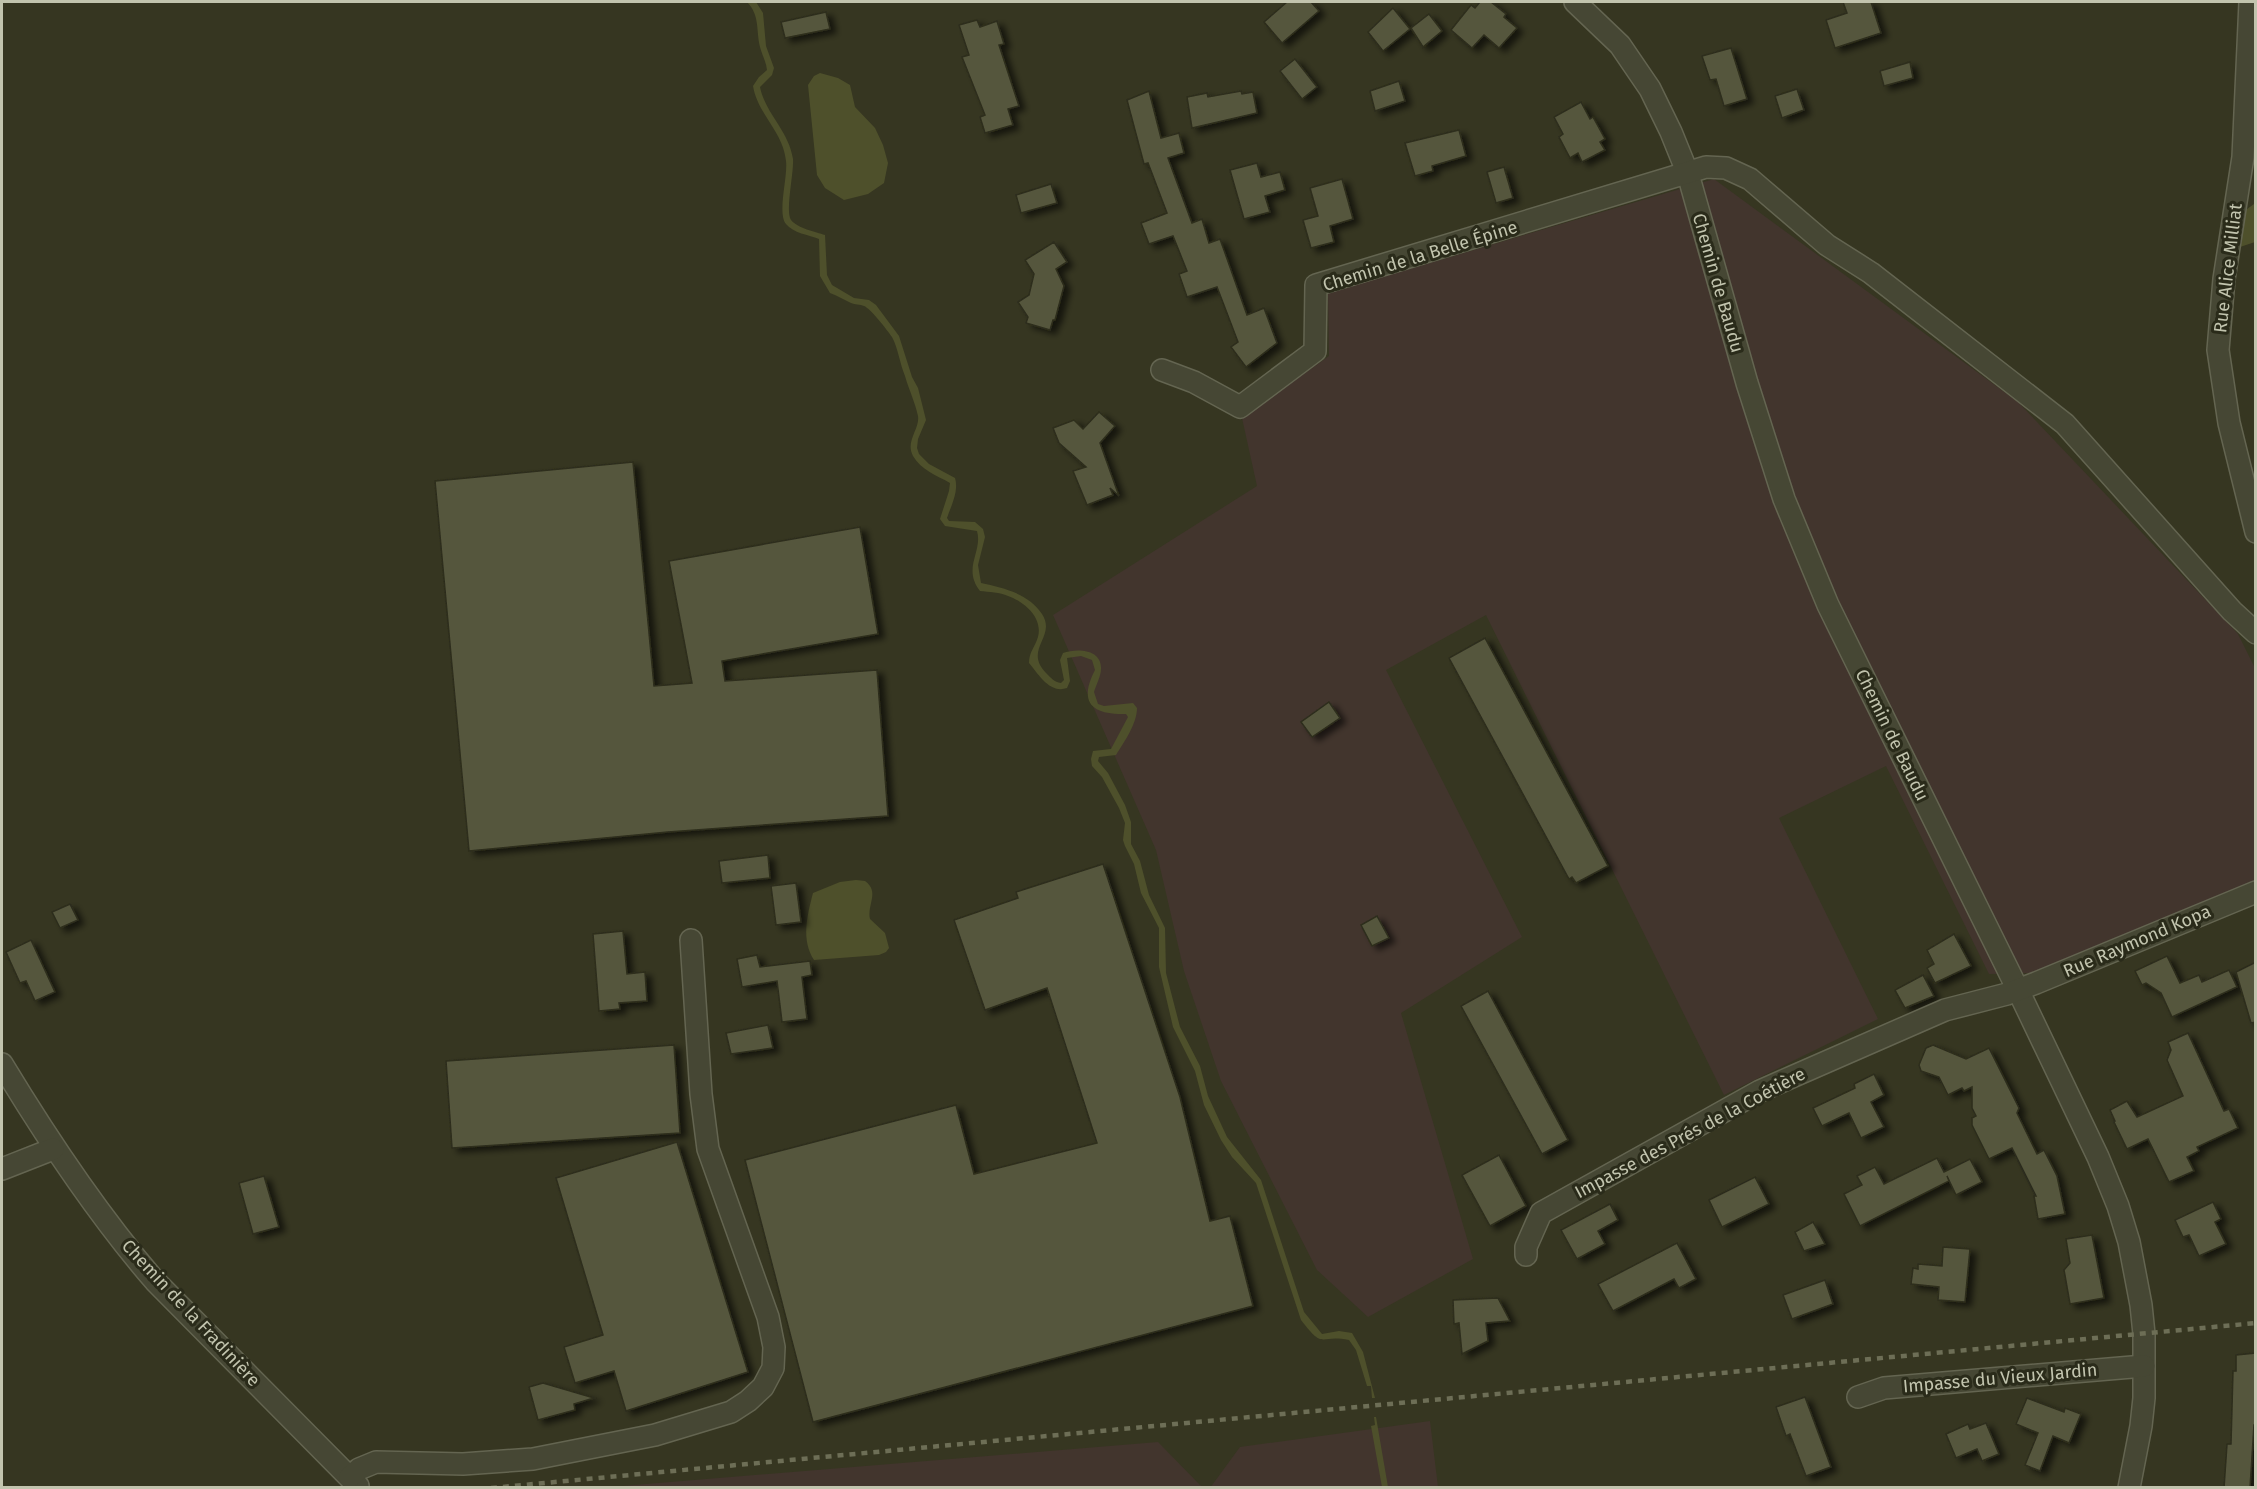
<svg xmlns="http://www.w3.org/2000/svg" width="2257" height="1489" viewBox="0 0 2257 1489" font-family="'Fira Sans',sans-serif">
  <style>
    .green { fill: #42352d }
    .water { fill: #4e502b }
    .building { fill: #55563d; stroke: #2d2d1c; stroke-width: 1.5; filter: url(#shadow) }
    .lines { fill: none; stroke-linecap: round; stroke-linejoin: round }
    .street-casing { stroke: #646551; stroke-width: 24 }
    .street { stroke: #464734; stroke-width: 21 }
    .rail { stroke: #6d6e56; stroke-width: 4.5; stroke-dasharray: 6 6; stroke-linecap: butt }
    .labels { text-anchor: middle; dominant-baseline: central; stroke-width: 6; stroke-linejoin: round; paint-order: stroke }
    .street-label { font-size: 18px; fill: #c2c4ae; stroke: #2a2b1a }
  </style>
  <defs>
    <filter id="shadow"><feDropShadow dx="6" dy="4" stdDeviation="3" flood-color="#0009"/></filter>
  </defs>
  <rect width="100%" height="100%" fill="#363621"/>
  <g class="green">
    <path d="M1714 179 2018 402 2238 634 2255 668V887L2031 973 1989 974 1886 766 1779 818 1878 1019 1724 1095 1486 615 1386 670 1522 937 1401 1013 1473 1259 1368 1317 1317 1270 1221 1081 1184 971 1156 850 1053 615 1257 486 1242 418 1329 356 1328 293Z"/>
    <path d="M1430 1421 1438 1487 1210 1488 1240 1447Z"/>
    <path d="M1158 1442 1202 1487H610Z"/>
  </g>
  <g class="water">
    <path d="M747 2H756L763 13 766 46 774 68 772 75 760 87C765 113 789 131 793 159 794 173 785 211 791 220 797 228 816 232 825 235L827 275 832 285 854 298 869 300 876 305 899 336 912 377 918 388 926 420 918 439 917 448 919 454 929 464 955 478C959 491 951 506 947 518L949 521 975 522 983 529 985 537 978 565 981 583C1003 588 1028 593 1042 614 1057 637 1023 649 1046 673 1051 678 1054 682 1061 683L1064 680 1060 660 1063 653C1077 648 1102 649 1101 669 1101 676 1096 685 1094 692L1098 704 1104 706 1133 703 1137 708C1137 724 1124 742 1116 755L1099 757 1098 761 1108 773 1125 805 1131 822V844L1140 861 1149 895 1165 928 1166 973 1180 1027 1200 1066 1208 1096 1227 1137 1261 1180 1304 1312 1322 1334 1339 1331 1352 1333 1363 1352 1375 1398H1372L1371 1386H1367L1356 1350 1349 1340C1318 1334 1325 1351 1301 1320L1256 1183 1232 1157 1221 1140 1204 1105 1195 1071 1173 1027 1159 967V928L1141 893 1134 864 1125 846 1123 840 1125 823 1119 808 1102 777 1092 766 1091 759 1093 751 1111 749 1128 717 1126 714C1092 715 1078 703 1095 670L1092 660 1081 656 1067 658 1070 681 1067 688C1050 694 1039 675 1029 663 1029 652 1035 647 1038 637 1043 618 1025 602 1008 596 1000 592 989 592 980 591 962 568 983 552 977 531L945 526 940 519 949 491 950 483C936 475 921 470 913 456 905 441 920 429 918 416 915 402 909 390 905 376 900 364 898 348 892 337 888 331 870 308 864 306 860 304 855 305 851 303 843 299 838 296 830 293L820 276 819 239C809 235 793 233 786 224 777 213 788 177 786 161 783 131 758 115 753 86L759 77 767 70C766 61 762 55 760 47 756 30 760 15 747 2Z"/>
    <path d="M820 73 838 78 850 85 855 107 875 128 883 145 888 163 884 183 868 194 844 200 825 188 817 175 808 85 814 76Z"/>
    <path d="M2254 204 2255 242 2237 248 2243 212Z"/>
    <path d="M856 880 865 881C880 892 867 904 870 919L885 933 889 948 886 952 879 955 814 960C801 940 807 916 813 893L840 882Z"/>
    <path d="M1374 1417H1376L1388 1487H1382L1371 1426 1375 1425Z"/>
  </g>
  <g class="building">
    <path d="M1287 2H1311L1319 11 1282 43 1264 22Z"/>
    <path d="M1480 2H1491L1506 14 1504 17 1517 28 1499 48 1484 35 1472 48 1451 30 1471 5 1475 8Z"/>
    <path d="M1843 2H1871L1881 33 1835 48 1826 20 1847 13Z"/>
    <path d="M1393 8 1410 29 1383 51 1368 32Z"/>
    <path d="M826 12 830 29 785 38 781 22Z"/>
    <path d="M1429 14 1442 31 1423 47 1411 28Z"/>
    <path d="M977 20 980 27 997 21 1004 44 999 45 1019 106 1008 109 1013 125 985 133 980 117 985 115 962 57 969 55 959 25Z"/>
    <path d="M1731 48 1747 99 1724 106 1716 79 1710 80 1702 56Z"/>
    <path d="M1295 59 1317 87 1302 99 1280 71Z"/>
    <path d="M1910 62 1913 78 1884 86 1880 71Z"/>
    <path d="M1399 81 1405 101 1375 111 1370 91Z"/>
    <path d="M1797 89 1804 110 1782 118 1775 96Z"/>
    <path d="M1149 91 1161 138 1179 133 1184 153 1168 158 1192 223 1202 219 1209 243 1220 239 1247 315 1264 308 1277 343 1246 367 1231 347 1238 342 1217 287 1187 297 1179 274 1187 271 1173 236 1149 244 1141 223 1167 213 1148 163 1144 164 1127 100Z"/>
    <path d="M1241 91 1242 94 1253 92 1257 113 1192 128 1187 97 1207 93 1208 97Z"/>
    <path d="M1581 102 1590 119 1593 117 1605 139 1600 142 1605 150 1582 162 1578 153 1570 158 1559 137 1563 134 1554 117Z"/>
    <path d="M1459 130 1466 156 1432 166 1433 171 1415 176 1405 143Z"/>
    <path d="M1257 163 1261 177 1280 172 1285 190 1265 196 1270 212 1244 219 1230 170Z"/>
    <path d="M1504 167 1513 198 1496 203 1487 172Z"/>
    <path d="M1342 179 1353 219 1330 226 1334 242 1311 248 1303 220 1318 216 1310 188Z"/>
    <path d="M1051 184 1057 203 1021 213 1016 195Z"/>
    <path d="M1054 242 1067 262 1056 269 1064 286 1055 320H1053L1050 330 1026 323 1028 317 1018 302 1029 295 1034 274 1025 260Z"/>
    <path d="M1099 412 1115 426 1100 443 1119 496 1110 488 1113 495 1087 505 1073 471 1086 467 1059 443 1053 428 1074 420 1083 429Z"/>
    <path d="M633 462 654 686 692 683 669 561 860 527 878 634 722 661 725 681 877 670 888 816 668 832 469 851 435 481Z"/>
    <path d="M1485 638 1608 866 1576 883 1572 877 1569 879 1449 658Z"/>
    <path d="M1329 702 1340 718 1312 737 1301 722Z"/>
    <path d="M768 855 770 878 722 883 719 861Z"/>
    <path d="M1103 864 1180 1097 1210 1221 1230 1216 1253 1306 813 1422 745 1160 956 1105 974 1174 1097 1143 1047 988 985 1010 954 920 1018 898 1016 892Z"/>
    <path d="M796 883 801 922 776 925 771 886Z"/>
    <path d="M70 904 78 920 60 928 52 912Z"/>
    <path d="M1377 916 1389 938 1372 946 1361 925Z"/>
    <path d="M623 931 627 974 645 972 647 1001 619 1003 620 1009 599 1011 593 934Z"/>
    <path d="M1954 934 1971 966 1935 983 1927 968 1934 964 1927 950Z"/>
    <path d="M31 940 55 992 35 1001 26 981 20 983 6 952Z"/>
    <path d="M757 955 760 967 810 961 812 975 802 977 807 1019 782 1022 777 981 742 987 737 959Z"/>
    <path d="M2167 956 2180 983 2199 975 2202 982 2229 970 2237 987 2172 1017 2161 993 2146 983 2142 985 2135 971Z"/>
    <path d="M2256 962V1022L2251 1023 2236 972Z"/>
    <path d="M1923 975 1934 996 1905 1008 1895 990Z"/>
    <path d="M1488 991 1568 1140 1542 1154 1461 1006Z"/>
    <path d="M768 1025 773 1048 731 1054 726 1033Z"/>
    <path d="M2188 1033 2224 1111 2229 1109 2238 1128 2197 1147 2199 1151 2187 1157 2194 1171 2169 1182 2148 1139 2127 1149 2114 1122 2115 1121 2110 1110 2127 1101 2137 1117 2183 1096 2167 1060 2171 1050 2168 1042Z"/>
    <path d="M674 1045 680 1133 452 1148 446 1061Z"/>
    <path d="M1933 1045 1966 1059 1989 1048 2019 1108 2017 1113 2037 1154 2044 1150 2057 1176 2065 1214 2038 1219 2034 1196H2036L2012 1148 1989 1159 1972 1125V1118L1976 1116 1972 1108V1087L1964 1091 1962 1088 1948 1095 1939 1077 1921 1071 1919 1065 1926 1048Z"/>
    <path d="M1874 1074 1884 1095 1871 1102 1884 1127 1861 1138 1849 1113 1822 1126 1813 1108 1855 1088 1854 1084Z"/>
    <path d="M677 1142 748 1372 626 1411 614 1371 575 1383 564 1347 603 1335 556 1178Z"/>
    <path d="M1499 1155 1526 1206 1490 1226 1462 1175Z"/>
    <path d="M1937 1158 1944 1172 1970 1159 1982 1182 1956 1195 1947 1176 1949 1181 1860 1226 1844 1194 1862 1185 1857 1176 1875 1167 1884 1184Z"/>
    <path d="M264 1176 279 1227 253 1234 239 1183Z"/>
    <path d="M1755 1177 1769 1204 1722 1227 1709 1200Z"/>
    <path d="M2213 1202 2221 1219 2215 1222 2226 1244 2199 1256 2189 1235 2183 1237 2175 1220Z"/>
    <path d="M1610 1204 1618 1220 1598 1231 1605 1244 1577 1259 1561 1230Z"/>
    <path d="M1813 1222 1825 1244 1804 1251 1795 1232Z"/>
    <path d="M2092 1235 2104 1298 2070 1304 2064 1270 2070 1263 2066 1239Z"/>
    <path d="M1677 1243 1696 1279 1679 1288 1674 1279 1613 1311 1598 1284Z"/>
    <path d="M1943 1247 1970 1249 1965 1302 1938 1300 1939 1287 1911 1284 1913 1268 1918 1269V1264L1942 1266Z"/>
    <path d="M1825 1280 1833 1304 1792 1319 1783 1295Z"/>
    <path d="M1498 1298 1510 1321 1486 1323 1488 1341 1462 1354 1459 1323 1454 1324 1453 1300Z"/>
    <path d="M2256 1353V1425H2254L2250 1488H2224L2227 1444H2231L2233 1371H2236V1355Z"/>
    <path d="M543 1383 594 1398 574 1404 575 1410 538 1420 529 1387Z"/>
    <path d="M1805 1397 1831 1467 1806 1476 1790 1434 1786 1436 1776 1407Z"/>
    <path d="M2027 1398 2064 1412 2065 1408 2081 1414 2069 1443 2053 1436 2040 1471 2025 1465 2038 1433 2016 1424Z"/>
    <path d="M1986 1423 1999 1454 1982 1461 1977 1449 1956 1458 1946 1434 1968 1424 1970 1429Z"/>
  </g>
  <g class="lines">
    <defs>
      <g id="street">
        <path d="M1575 2 1620 45 1650 89 1671 132 1688 174 1747 383 1784 499 1828 605 2018 990 2098 1157 2118 1206 2129 1242 2141 1305 2144 1334V1398L2141 1426 2129 1488"/>
        <path d="M2250 2 2243 157 2224 279 2218 350 2229 423 2256 532"/>
        <path d="M1162 370 1194 382 1240 407 1315 351 1316 285 1706 167 1726 168 1750 179 1827 245 1871 273 2065 424 2232 611 2256 633"/>
        <path d="M2 1064C48 1140 97 1214 155 1281L358 1486"/>
        <path d="M2 1169 53 1149"/>
        <path d="M1526 1255V1247L1541 1213 1760 1091 1794 1076 1945 1010 2007 994 2036 983 2256 892"/>
        <path d="M1858 1397 1884 1388 2144 1366"/>
        <path d="M350 1477 359 1469 376 1462 463 1464 533 1459 655 1435 731 1412 748 1401 763 1387 773 1368 774 1347 768 1317 708 1149 701 1094 691 940"/>
      </g>
    </defs>
    <use href="#street" class="street-casing"/>
    <use href="#street" class="street"/>
    <path class="rail" d="M491 1488 2256 1323"/>
  </g>
  <g class="labels">
    <g class="street-label">
      <text transform="translate(1420 256) rotate(-17)">Chemin de la Belle Épine</text>
      <text transform="translate(2228 268) rotate(-83)">Rue Alice Milliat</text>
      <text transform="translate(1718 283) rotate(74)">Chemin de Baudu</text>
      <text transform="translate(1892 735) rotate(64)">Chemin de Baudu</text>
      <text transform="translate(2137 941) rotate(-23)">Rue Raymond Kopa</text>
      <text transform="translate(1690 1133) rotate(-28)">Impasse des Prés de la Coétière</text>
      <text transform="translate(191 1313) rotate(47)">Chemin de la Fradinière</text>
      <text transform="translate(2000 1378) rotate(-5)">Impasse du Vieux Jardin</text>
    </g>
  </g>
  <rect width="2257" height="1489" fill="none" stroke="#c2c4ae" stroke-width="6"/>
</svg>
